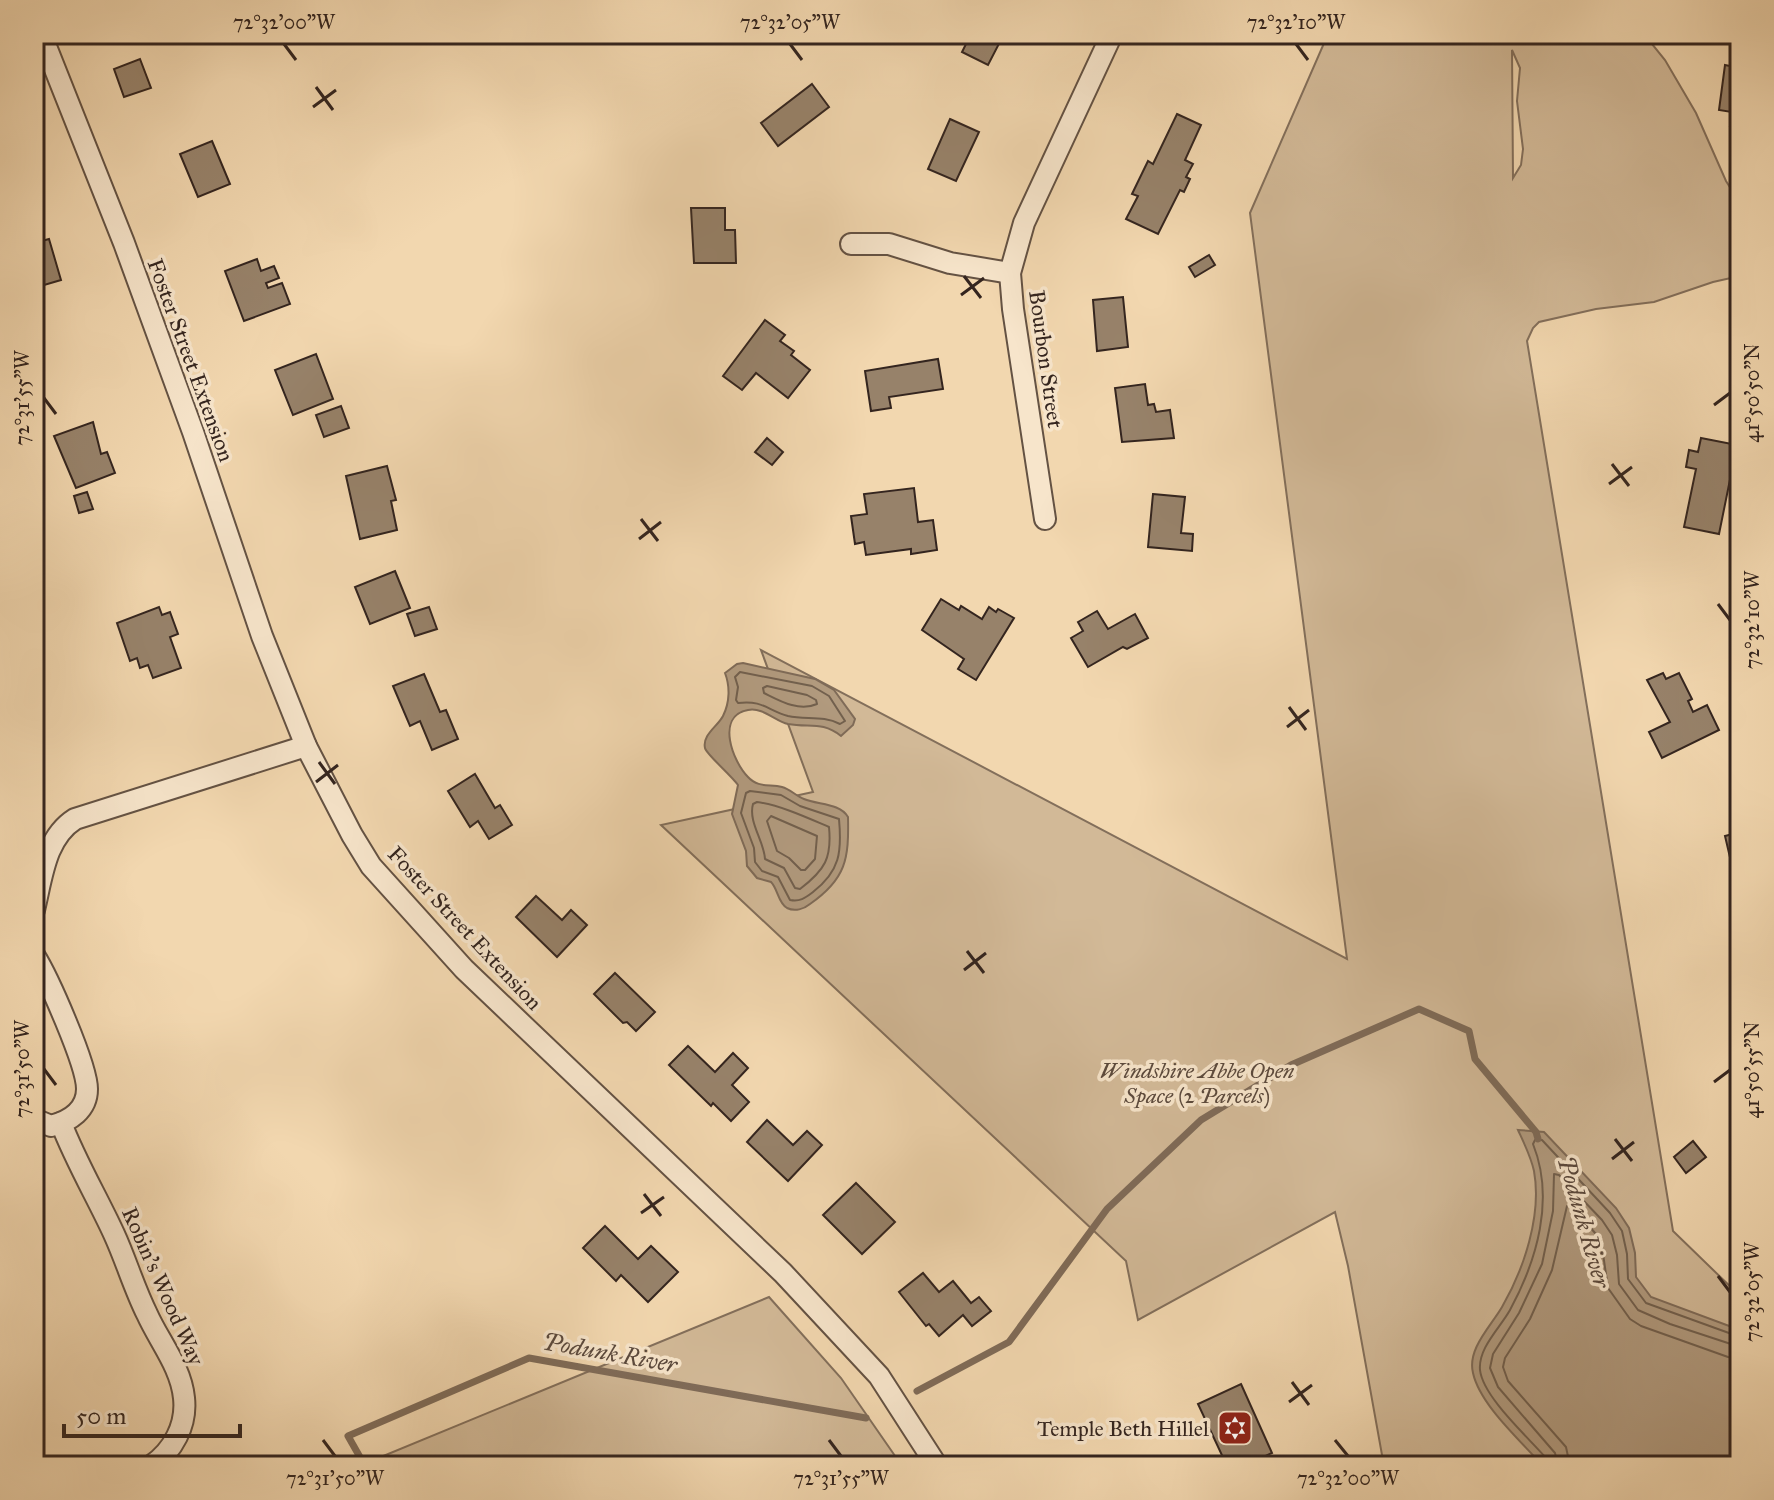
<svg xmlns="http://www.w3.org/2000/svg" width="1774" height="1500" viewBox="0 0 1774 1500" font-family="'IM FELL Great Primer',serif">
  <style>
    .green { fill: #d2b997; stroke: #836f5b; stroke-width: 2; fill-rule: evenodd }
    .water { fill: #b19a7e; stroke: #7f6b58; stroke-width: 2 }
    .lines { fill: none; stroke-linecap: round; stroke-linejoin: round }
    .shore { stroke: #72604e; stroke-width: 2 }
    .stream { stroke: #7f6b58; stroke-width: 7 }
    .building { fill: #97826a; stroke: #34251f; stroke-width: 2 }
    .minor-casing { stroke: #645243; stroke-width: 24 }
    .minor { stroke: #f7e5cb; stroke-width: 20 }
    .ticks { fill: none; stroke: #34251f; stroke-width: 3 }
    .labels { text-anchor: middle; dominant-baseline: central; stroke-width: 7; stroke-linejoin: round; paint-order: stroke }
    .street-label { font-size: 22px; fill: #34251f; stroke: #f7e5cb }
    .park-label { font-size: 22px; font-style: italic; fill: #5c4a3d; stroke: #f7e5cb }
    .poi-label { font-size: 22px; fill: #34251f; stroke: #f7e5cb; text-anchor: end }
    .water-label { font-size: 24px; font-style: italic; fill: #5a483c; stroke: #f7e5cb }
    .neatline { fill: none; stroke: #34251f; stroke-width: 3 }
    .ticks-label { font-size: 20px; text-anchor: middle; fill: #34251f }
  </style>
  <rect width="100%" height="100%" fill="#f2d7af"/>
  <filter id="stains"><feTurbulence type="fractalNoise" baseFrequency=".0025" numOctaves="4"/><feColorMatrix values="0 0 0 0 .2 0 0 0 0 .09 0 0 0 0 .02 0 0 0 .5 -.17"/></filter>
  <radialGradient id="worn" r=".72"><stop offset=".6" stop-color="#630" stop-opacity="0"/><stop offset="1" stop-color="#630" stop-opacity=".3"/></radialGradient>
  <g class="green">
    <path d="M1328 34H1644L1665 60 1696 113 1726 181 1740 203V276L1713 282 1654 302 1596 309 1539 322 1533 328 1527 341 1673 1231 1740 1296V1466H1384L1348 1266 1335 1212 1138 1320 1126 1261 661 825 813 792 761 650 1347 959 1250 213ZM1512 50 1520 68 1517 101 1523 149 1521 165 1513 178Z"/>
    <path d="M769 1297 841 1378 902 1466H359Z"/>
  </g>
  <g class="water">
    <path d="M743 663 815 679 834 690 855 719 853 725 841 736C822 721 810 728 788 724 775 721 763 707 748 710 715 716 733 762 748 777 758 788 769 784 782 787 790 789 796 796 804 799 818 805 840 803 848 817 849 859 846 879 810 904 804 909 795 912 787 908 778 903 778 889 771 882L757 878 747 866 746 851 732 814 738 785C731 775 706 754 705 748 702 735 718 726 723 716 730 702 730 686 725 673L737 664Z"/>
    <path d="M1518 1130 1544 1132 1616 1208 1629 1228 1635 1253 1636 1277 1651 1297 1740 1330V1466H1543C1521 1441 1480 1405 1473 1373 1467 1349 1491 1326 1502 1307 1524 1269 1542 1215 1534 1171 1531 1157 1524 1143 1518 1130Z"/>
  </g>
  <g class="lines">
    <g class="shore">
      <path d="M740 672 812 686 829 696 845 721 840 724C823 715 806 720 788 716 767 710 763 700 738 703L736 700 738 687 735 677Z"/>
      <path d="M767 686 807 695 816 700 817 704C799 712 780 701 764 693L763 688Z"/>
      <path d="M750 791 781 795 800 806 839 819C842 852 840 871 813 892 805 898 800 902 790 900L778 877 762 871 755 862 754 848 741 813 746 793Z"/>
      <path d="M757 802C780 805 808 818 829 827 832 858 825 870 800 889L795 888 784 868 765 859C764 841 748 822 753 804Z"/>
      <path d="M771 816 817 836 815 859 805 870H801L789 858 777 851 767 821Z"/>
      <path d="M1548 1466 1546 1458C1528 1437 1483 1397 1480 1370 1478 1348 1500 1328 1510 1310 1537 1260 1555 1199 1533 1144L1535 1140H1542L1610 1213 1622 1231 1627 1254 1628 1279 1646 1303 1740 1337"/>
      <path d="M1558 1466 1555 1453 1498 1387 1490 1368 1493 1354 1519 1313 1542 1264 1553 1211 1554 1174 1559 1175 1602 1220 1612 1235 1617 1255 1619 1284 1638 1310 1670 1324 1740 1347"/>
      <path d="M1570 1466 1566 1447 1508 1381 1503 1367 1505 1358 1530 1319 1552 1270 1567 1206H1572L1601 1240 1608 1288 1630 1319 1641 1326 1728 1357 1740 1359"/>
    </g>
    <g class="stream">
      <path d="M917 1391 1009 1342 1107 1209 1201 1120 1291 1065 1419 1009 1469 1031 1475 1059 1536 1132 1538 1139"/>
      <path d="M365 1466 348 1436 529 1358 866 1418"/>
    </g>
  </g>
  <g class="building">
    <path d="M971 34H1004L988 65 962 52Z"/>
    <path d="M140 59 151 88 124 97 114 69Z"/>
    <path d="M1725 65 1740 68V127L1730 126 1732 112 1719 110Z"/>
    <path d="M812 84 829 107 778 146 761 123Z"/>
    <path d="M1177 114 1201 125 1185 160 1193 164 1186 177 1190 179 1184 192 1180 190 1158 234 1126 219 1138 196 1132 194 1148 161 1153 164Z"/>
    <path d="M950 119 979 132 956 181 928 169Z"/>
    <path d="M212 141 230 184 198 197 180 154Z"/>
    <path d="M691 208H725V230H735L736 263H694Z"/>
    <path d="M49 239 61 280 34 288V243Z"/>
    <path d="M1209 255 1215 265 1195 277 1189 267Z"/>
    <path d="M257 259 261 271 274 266 279 278 266 283 268 288 282 283 290 304 244 321 225 271Z"/>
    <path d="M1123 297 1128 347 1097 351 1093 300Z"/>
    <path d="M765 320 785 335 780 341 794 351 791 355 810 370 788 398 756 373 742 390 723 376Z"/>
    <path d="M316 354 333 399 293 415 275 370Z"/>
    <path d="M938 359 943 389 889 397 891 408 871 411 865 371Z"/>
    <path d="M1145 384 1148 405 1154 404 1156 412 1170 410 1174 438 1122 442 1115 388Z"/>
    <path d="M341 406 349 428 324 437 316 415Z"/>
    <path d="M93 422 101 454 107 452 115 473 76 488 54 436Z"/>
    <path d="M767 438 783 452 772 465 755 452Z"/>
    <path d="M1701 438 1737 445 1719 534 1684 527 1696 469 1686 467 1689 450 1698 452Z"/>
    <path d="M387 466 396 500 391 501 397 530 360 539 346 476Z"/>
    <path d="M914 488 918 522 933 520 937 550 911 554V549L866 555 864 542 855 544 851 516 867 514 864 494Z"/>
    <path d="M87 492 93 509 79 513 74 496Z"/>
    <path d="M1153 494 1185 497 1181 533 1193 534 1192 551 1148 547Z"/>
    <path d="M395 571 410 608 370 624 355 587Z"/>
    <path d="M941 599 959 610 961 606 982 619 989 607 996 612 998 609 1014 618 976 680 958 669 964 659 922 630Z"/>
    <path d="M159 607 162 615 170 612 178 634 170 637 181 668 153 678 148 665 140 668 137 658 130 661 117 623Z"/>
    <path d="M429 607 437 629 415 636 407 614Z"/>
    <path d="M1097 611 1108 629 1135 614 1148 638 1127 649 1123 647 1088 667 1071 638 1083 631 1078 622Z"/>
    <path d="M1663 673 1666 679 1679 673 1692 699 1688 701 1693 712 1707 705 1719 730 1662 758 1649 732 1670 722 1647 680Z"/>
    <path d="M424 674 440 712 446 710 458 739 432 750 420 721 410 726 393 686Z"/>
    <path d="M475 774 495 808 500 805 512 825 489 839 478 821 470 827 448 791Z"/>
    <path d="M1740 832V882L1736 883 1725 836Z"/>
    <path d="M536 896 562 920 571 910 587 925 557 957 516 917Z"/>
    <path d="M615 973 655 1012 636 1031 627 1022 623 1023 594 994Z"/>
    <path d="M688 1046 715 1072 733 1053 748 1068 732 1085 749 1102 731 1121 713 1103 711 1106 669 1065Z"/>
    <path d="M767 1120 793 1145 807 1131 822 1145 788 1181 747 1142Z"/>
    <path d="M1693 1141 1706 1157 1686 1173 1674 1157Z"/>
    <path d="M856 1183 895 1222 862 1254 823 1215Z"/>
    <path d="M605 1226 638 1259 651 1246 678 1272 648 1302 621 1275 616 1281 583 1248Z"/>
    <path d="M923 1273 939 1292 953 1281 971 1303 979 1297 991 1311 972 1326 963 1315 939 1336 929 1324 926 1326 899 1292Z"/>
    <path d="M1241 1384 1272 1453 1244 1466H1227L1198 1404Z"/>
  </g>
  <g class="lines">
    <defs>
      <g id="minor">
        <path d="M41 34 124 243 193 432 262 636 306 746 352 835 371 866 464 969 783 1273 879 1376 937 1466"/>
        <path d="M851 244H889L950 263 1010 273"/>
        <path d="M1045 519 1013 309 1010 273 1024 223 1112 34"/>
        <path d="M34 910C42 878 45 838 75 819L306 746"/>
        <path d="M34 955C48 977 87 1065 87 1089 87 1110 70 1121 51 1126L34 1119"/>
        <path d="M61 1123C76 1162 97 1197 114 1234 126 1260 134 1288 147 1314 159 1341 181 1367 184 1398 187 1425 173 1451 151 1466"/>
      </g>
    </defs>
    <use href="#minor" class="minor-casing"/>
    <use href="#minor" class="minor"/>
  </g>
  <path class="ticks" d="M284 44 296 60M790 44 802 60M1296 44 1308 60M316 87 333 110M313 107 336 90M964 276 981 298M961 295 984 278M44 398 56 414M1714 405 1730 393M1612 464 1629 486M1609 484 1632 467M641 519 658 541M639 539 661 522M1718 604 1730 620M1289 707 1306 730M1287 727 1309 710M319 762 335 784M316 782 338 765M967 951 984 973M964 970 986 953M44 1069 56 1085M1714 1082 1730 1070M1615 1139 1632 1161M1612 1159 1634 1142M644 1194 661 1216M641 1213 664 1197M1718 1276 1730 1292M1292 1382 1309 1405M1289 1402 1312 1385M323 1440 335 1456M829 1440 841 1456M1335 1440 1348 1456"/>
  <defs>
    <symbol id="synagogue-square" viewBox="-11 -11 22 22"><rect x="-9" y="-9" width="18" height="18" rx="4" fill="#8f2418" stroke="#f7e5cb"/><path d="M0-6.5L5.6 3.2H-5.6ZM0 6.5L5.6-3.2H-5.6Z" fill="#fff"/></symbol>
  </defs>
  <g fill-rule="evenodd">
    <use href="#synagogue-square" x="1215" y="1408" width="40" height="40"/>
  </g>
  <g class="labels">
    <g class="street-label">
      <text transform="translate(1046 359) rotate(82)">Bourbon Street</text>
      <text transform="translate(191 360) rotate(70)">Foster Street Extension</text>
      <text transform="translate(465 928) rotate(47)">Foster Street Extension</text>
      <text transform="translate(163 1286) rotate(66)">Robin's Wood Way</text>
    </g>
    <g class="park-label">
      <text x="1197" y="1070">Windshire Abbe Open<tspan x="1197" dy="25">Space (2 Parcels)</tspan></text>
    </g>
    <g class="poi-label">
      <text x="1209" y="1428">Temple Beth Hillel</text>
    </g>
    <g class="water-label">
      <text transform="translate(1584 1222) rotate(74)">Podunk River</text>
      <text transform="translate(610 1353) rotate(10)">Podunk River</text>
    </g>
  </g>
  <rect width="1774" height="1500" fill="none" stroke="#f2d7af" stroke-width="88"/>
  <path d="M64 1424v12h176v-12" fill="none" stroke="#34251f" stroke-width="4"/>
  <text x="76" y="1424" font-size="24" fill="#34251f" stroke="#f7e5cb" stroke-width="6" paint-order="stroke">50 m</text>
  <rect x="44" y="44" width="1686" height="1412" class="neatline"/>
  <g class="ticks-label">
    <text x="284" y="29">72°32'00"W</text>
    <text x="790" y="29">72°32'05"W</text>
    <text x="1296" y="29">72°32'10"W</text>
    <text transform="translate(1752 393) rotate(-90)" y="7">41°50'50"N</text>
    <text transform="translate(22 398) rotate(-90)" y="7">72°31'55"W</text>
    <text transform="translate(1752 620) rotate(-90)" y="7">72°32'10"W</text>
    <text transform="translate(22 1069) rotate(-90)" y="7">72°31'50"W</text>
    <text transform="translate(1752 1070) rotate(-90)" y="7">41°50'55"N</text>
    <text transform="translate(1752 1292) rotate(-90)" y="7">72°32'05"W</text>
    <text x="335" y="1485">72°31'50"W</text>
    <text x="841" y="1485">72°31'55"W</text>
    <text x="1348" y="1485">72°32'00"W</text>
  </g>
  <rect width="100%" height="100%" filter="url(#stains)"/>
  <rect width="100%" height="100%" fill="url(#worn)"/>
</svg>
